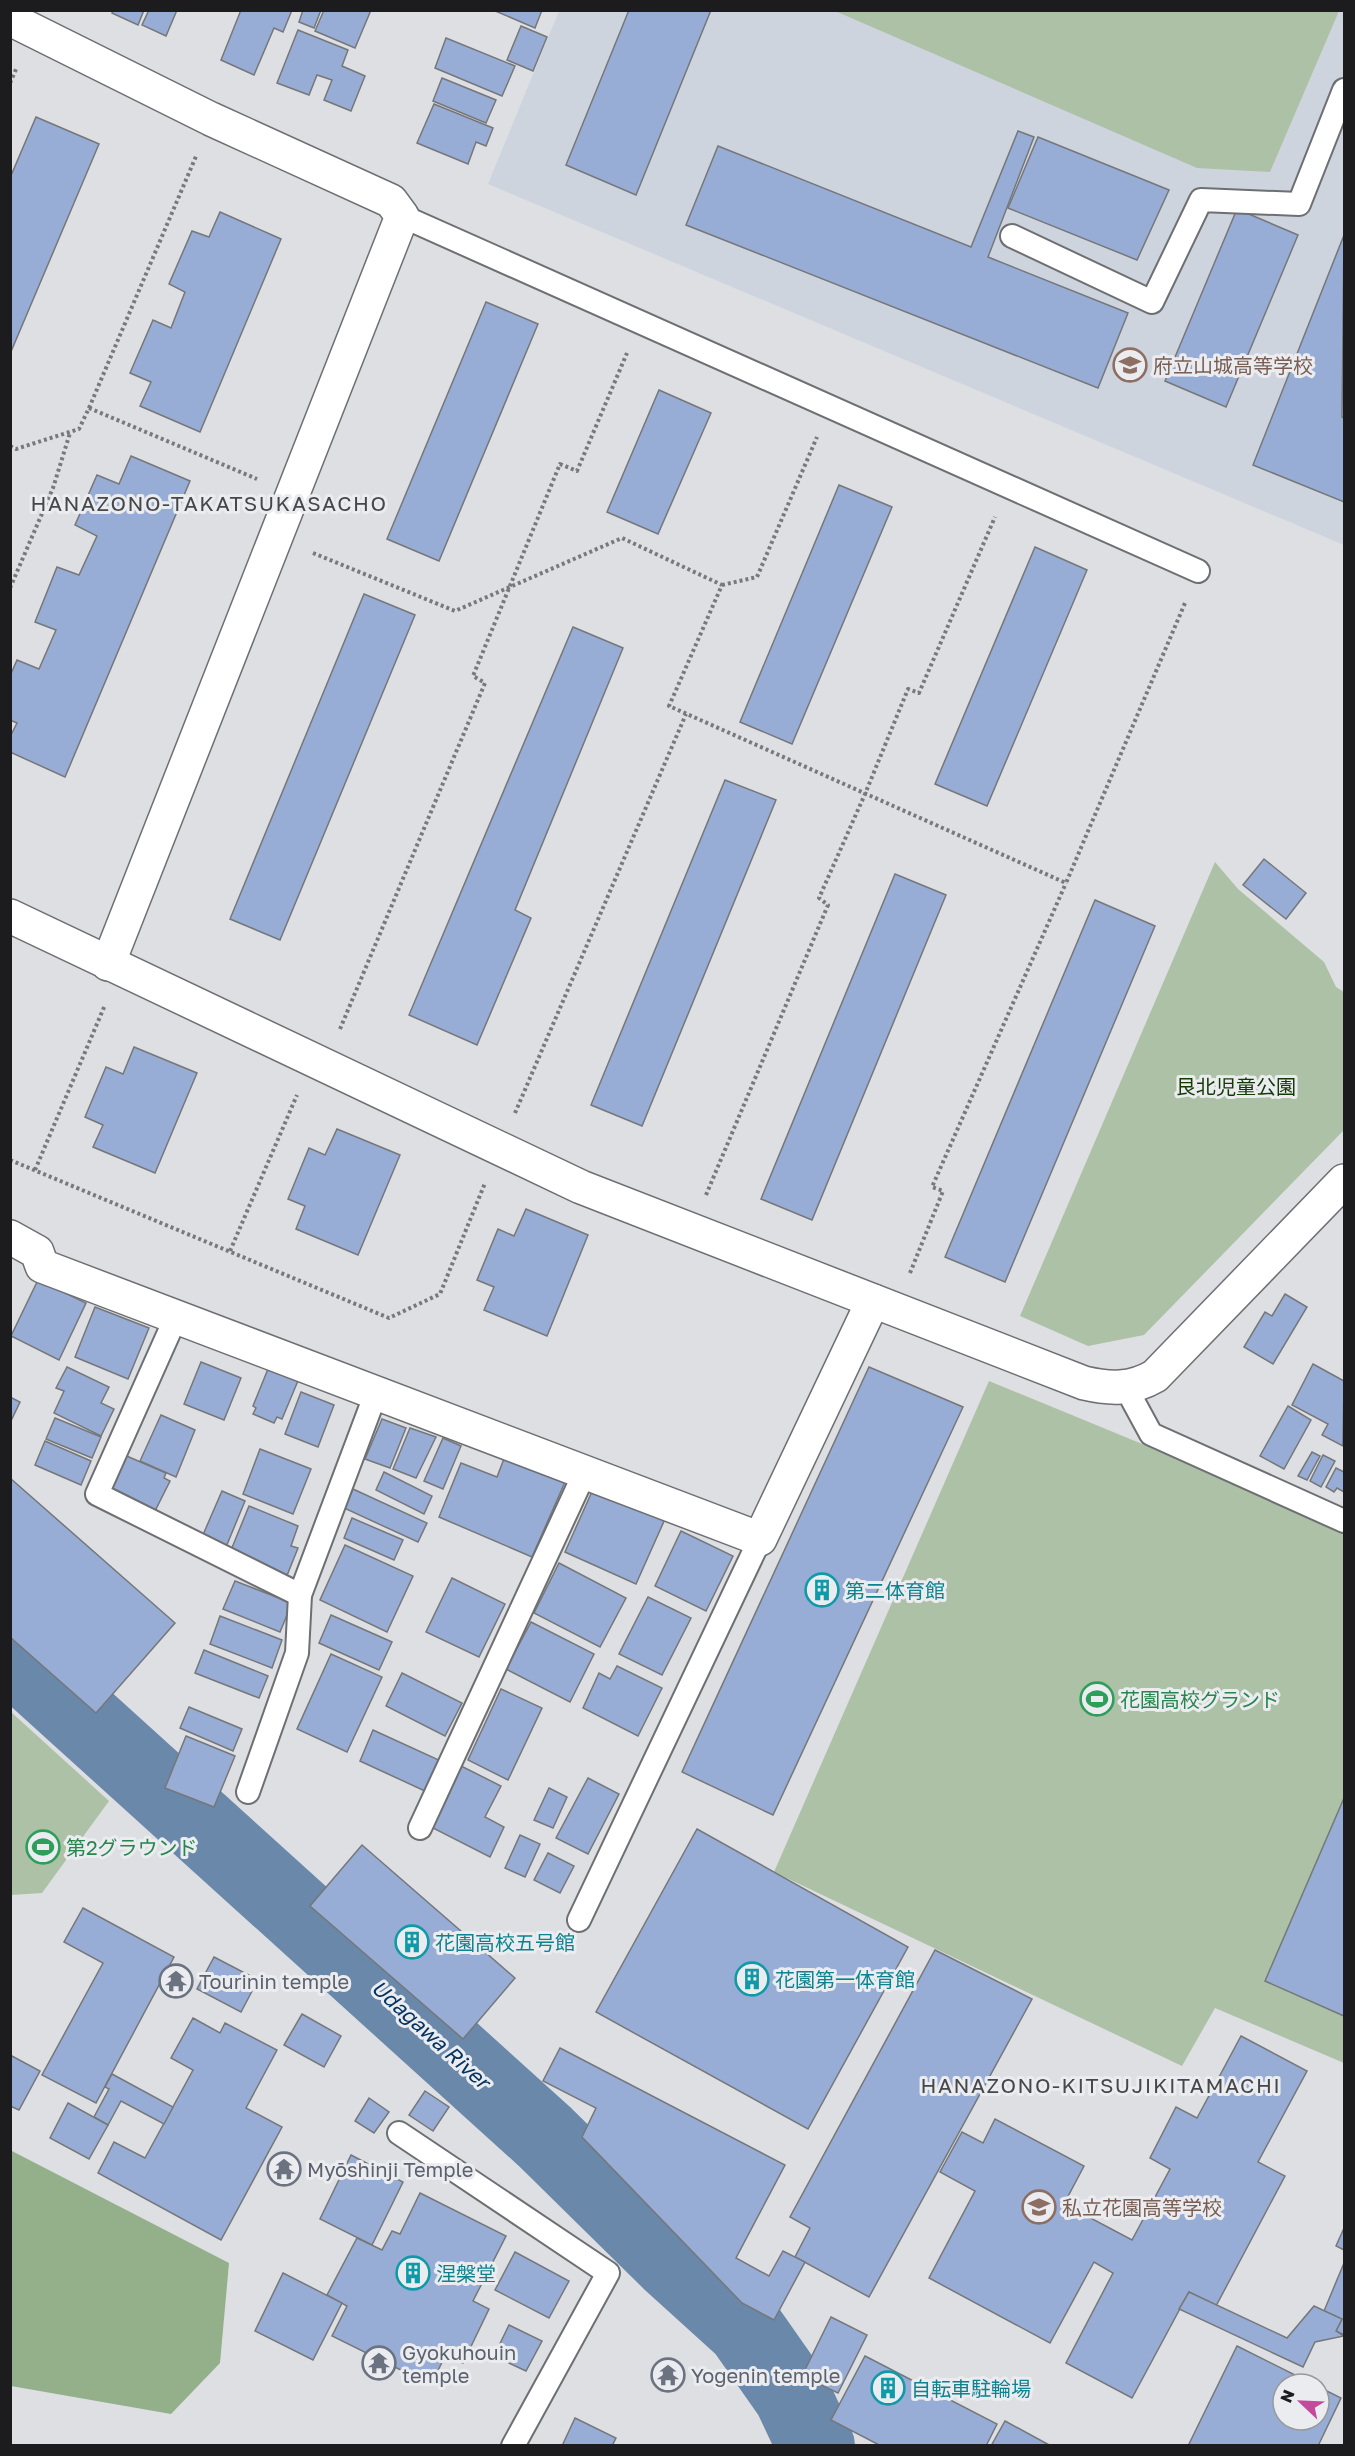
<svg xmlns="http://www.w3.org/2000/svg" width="1355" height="2456" viewBox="0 0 1355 2456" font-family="'Golos Text','Noto Sans JP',sans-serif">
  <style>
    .built { fill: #ced4de }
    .green { fill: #acc1a6 }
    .forest { fill: #93b08a }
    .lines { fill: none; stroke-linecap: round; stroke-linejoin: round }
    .river { stroke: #6a88aa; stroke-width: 78 }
    .building { fill: #98add5; stroke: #75777a; stroke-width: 1.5 }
    .lane-casing { stroke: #6d6f72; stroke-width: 26 }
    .street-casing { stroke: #6d6f72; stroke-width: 36 }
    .secondary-casing { stroke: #6d6f72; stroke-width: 36 }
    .path { stroke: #78797c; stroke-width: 4; stroke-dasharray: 3 3; stroke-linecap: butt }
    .lane { stroke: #fff; stroke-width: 22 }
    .street { stroke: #fff; stroke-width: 33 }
    .secondary { stroke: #fff; stroke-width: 33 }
    .labels { text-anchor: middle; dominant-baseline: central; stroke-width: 6; stroke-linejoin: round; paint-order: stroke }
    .education-label { font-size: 20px; fill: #785e54; stroke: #ebecf0; text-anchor: start }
    .park-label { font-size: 20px; fill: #133a03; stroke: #ebecf0 }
    .culture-label { font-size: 20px; fill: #0d838f; stroke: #ebecf0; text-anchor: start }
    .leisure-label { font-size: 20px; fill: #27864d; stroke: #ebecf0; text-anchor: start }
    .worship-label { font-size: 20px; fill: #5b616d; stroke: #ebecf0; text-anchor: start }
    .neighbourhood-label { font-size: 21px; letter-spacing: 1.5px; fill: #454749; stroke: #ebecf0 }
    .water-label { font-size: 21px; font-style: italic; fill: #053460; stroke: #ebecf0 }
  </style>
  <rect width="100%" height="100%" fill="#dddfe3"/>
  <path class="built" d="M559 11H1344V545L488 184Z"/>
  <g class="green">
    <path d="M835 11 1339 10V11L1270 172 1197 168Z"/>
    <path d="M1215 862 1238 889 1324 962 1336 987 1344 992V1130L1144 1335 1088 1346 1020 1316Z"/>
    <path d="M989 1381 1344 1527V2063L1215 2008 1182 2066 774 1872Z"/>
    <path d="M11 1712 109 1801 42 1893 11 1895Z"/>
  </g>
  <path class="forest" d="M10 2150 229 2263 220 2363 171 2414 11 2386Z"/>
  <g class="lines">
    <path class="river" d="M10 1653 545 2137 670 2260 745 2328 792 2395 816 2446"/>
  </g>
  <g class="building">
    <path d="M113 10H144L138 25 112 13Z"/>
    <path d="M149 10H177L166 36 142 25Z"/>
    <path d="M241 10H292L283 32 274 28 254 75 221 60Z"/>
    <path d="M303 10H321L314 28 299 22Z"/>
    <path d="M324 10H371L355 48 315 31Z"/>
    <path d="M493 10H542L535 28Z"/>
    <path d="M629 10H711L636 195 566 165Z"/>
    <path d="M521 26 547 37 533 71 507 60Z"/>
    <path d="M298 30 348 50 342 66 365 76 351 111 324 100 332 80 317 75 309 95 277 83Z"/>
    <path d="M446 38 515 66 502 96 435 68Z"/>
    <path d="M442 78 496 100 486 123 433 101Z"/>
    <path d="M434 104 493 128 486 146 476 142 468 164 417 143Z"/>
    <path d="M36 117 99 144 10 354V178Z"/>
    <path d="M1018 131 1034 137 988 257 1128 313 1098 388 686 225 718 146 971 247Z"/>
    <path d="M1038 137 1169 190 1137 260 1008 208Z"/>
    <path d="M1237 209 1298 235 1226 407 1165 381Z"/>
    <path d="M220 212 281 239 200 432 140 406 151 382 130 373 153 320 171 328 185 292 169 284 192 231 209 237Z"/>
    <path d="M1344 235 1342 417 1344 418V502L1253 465Z"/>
    <path d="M486 302 538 324 439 561 387 539Z"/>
    <path d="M659 390 711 413 658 534 607 512Z"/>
    <path d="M131 456 190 481 65 777 10 752V737L17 723 10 720V676L17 660 39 669 56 630 35 622 57 567 79 575 97 536 75 525 97 475 119 484Z"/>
    <path d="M839 485 892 507 792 744 740 722Z"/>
    <path d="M1035 547 1087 570 987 806 935 784Z"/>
    <path d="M364 594 415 615 280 940 230 919Z"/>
    <path d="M573 627 623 648 515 910 531 918 477 1045 409 1015Z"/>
    <path d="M725 780 776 800 642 1126 591 1105Z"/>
    <path d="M1264 859 1306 893 1286 919 1243 885Z"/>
    <path d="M895 874 946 895 812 1220 761 1199Z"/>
    <path d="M1095 900 1155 926 1005 1282 945 1257Z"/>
    <path d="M134 1047 197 1073 155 1173 93 1147 103 1125 85 1117 106 1067 123 1074Z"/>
    <path d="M337 1129 400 1155 358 1255 296 1229 305 1206 288 1199 309 1148 325 1155Z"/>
    <path d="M526 1209 588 1235 547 1336 484 1310 494 1287 477 1280 498 1229 514 1236Z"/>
    <path d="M38 1280 86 1303 59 1360 11 1336Z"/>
    <path d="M1285 1294 1307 1307 1273 1364 1244 1347 1265 1312 1272 1316Z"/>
    <path d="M95 1307 149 1328 128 1379 75 1357Z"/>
    <path d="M201 1362 241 1378 224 1420 184 1404Z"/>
    <path d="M270 1364 300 1376 282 1419 277 1417 274 1423 253 1414 256 1408 253 1406Z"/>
    <path d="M1313 1364 1344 1381 1343 1446 1322 1435 1328 1424 1292 1405Z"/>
    <path d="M67 1367 109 1387 101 1403 114 1409 101 1436 54 1413 64 1391 56 1388Z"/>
    <path d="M869 1367 963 1407 773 1815 682 1772Z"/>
    <path d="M301 1392 334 1405 318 1447 285 1434Z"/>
    <path d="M10 1397 20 1402 10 1423Z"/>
    <path d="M1288 1406 1311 1420 1284 1469 1260 1456Z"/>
    <path d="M161 1415 195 1430 176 1477 140 1461Z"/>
    <path d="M55 1418 101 1437 92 1458 46 1439Z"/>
    <path d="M382 1419 406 1428 390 1468 365 1459Z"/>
    <path d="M410 1428 436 1437 416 1478 393 1469Z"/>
    <path d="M443 1438 461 1446 443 1489 424 1481Z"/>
    <path d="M45 1441 91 1461 81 1485 35 1465Z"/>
    <path d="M260 1449 311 1469 293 1514 243 1494Z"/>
    <path d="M1312 1452 1320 1456 1307 1480 1298 1476Z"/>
    <path d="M122 1454 166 1473 164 1478 170 1481 155 1511 107 1490Z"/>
    <path d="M1323 1455 1335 1461 1321 1487 1310 1481Z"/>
    <path d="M505 1456 565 1482 532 1557 439 1517 461 1463 497 1477Z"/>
    <path d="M1336 1468 1344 1472V1492L1337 1488 1334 1492 1326 1487Z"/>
    <path d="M384 1472 432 1496 424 1514 376 1490Z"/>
    <path d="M10 1478 175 1623 96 1713 10 1637Z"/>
    <path d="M594 1487 665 1519 636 1584 565 1552Z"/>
    <path d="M353 1489 427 1523 418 1542 344 1508Z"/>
    <path d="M222 1491 245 1501 226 1547 202 1537Z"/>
    <path d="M249 1506 298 1526 291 1546 298 1548 286 1578 229 1555Z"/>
    <path d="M352 1518 403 1540 394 1560 344 1538Z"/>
    <path d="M681 1531 733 1556 706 1611 655 1586Z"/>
    <path d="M345 1545 413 1576 387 1632 320 1600Z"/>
    <path d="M559 1563 626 1598 600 1647 534 1613Z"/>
    <path d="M452 1578 505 1604 479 1657 426 1632Z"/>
    <path d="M235 1581 292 1603 280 1632 223 1609Z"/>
    <path d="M648 1597 691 1618 662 1675 619 1654Z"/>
    <path d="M331 1615 392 1642 379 1670 319 1643Z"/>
    <path d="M220 1616 282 1640 272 1668 210 1644Z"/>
    <path d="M531 1622 594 1654 570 1702 506 1669Z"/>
    <path d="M204 1650 268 1676 259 1698 195 1673Z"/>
    <path d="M331 1654 382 1677 347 1752 297 1729Z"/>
    <path d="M617 1666 662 1688 638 1736 583 1708 599 1673 610 1679Z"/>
    <path d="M402 1673 462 1703 445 1736 386 1706Z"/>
    <path d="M501 1689 542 1708 508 1780 468 1760Z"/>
    <path d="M189 1707 242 1729 233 1751 180 1728Z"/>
    <path d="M373 1730 441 1761 427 1792 360 1761Z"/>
    <path d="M186 1736 235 1756 214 1807 165 1788Z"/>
    <path d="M461 1766 501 1786 485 1817 504 1827 490 1857 431 1827Z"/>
    <path d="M588 1778 619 1794 588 1854 556 1838Z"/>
    <path d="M549 1788 567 1797 553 1828 534 1820Z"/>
    <path d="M1344 1798V2016L1265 1981Z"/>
    <path d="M697 1829 908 1947 808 2129 596 2012Z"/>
    <path d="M520 1835 540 1844 525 1877 505 1868Z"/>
    <path d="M362 1845 515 1978 463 2039 310 1906Z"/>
    <path d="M548 1853 574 1866 560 1893 534 1880Z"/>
    <path d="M83 1908 174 1957 96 2103 42 2075 103 1963 64 1942Z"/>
    <path d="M935 1950 1032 1999 869 2297 795 2257 810 2228 790 2217Z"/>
    <path d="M214 1957 258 1980 241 2012 197 1989Z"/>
    <path d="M302 2014 341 2036 324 2067 284 2045Z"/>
    <path d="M193 2018 220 2033 225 2023 277 2050 246 2108 282 2127 221 2240 98 2173 114 2142 145 2158 193 2070 171 2058Z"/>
    <path d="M1241 2036 1307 2071 1258 2162 1285 2176 1216 2306 1189 2292 1132 2398 1066 2363 1113 2273 1094 2262 1050 2343 929 2278 975 2191 940 2172 962 2132 983 2143 995 2119 1084 2166 1064 2204 1132 2240 1170 2169 1150 2158 1176 2107 1197 2118Z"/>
    <path d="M560 2048 785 2165 736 2258 769 2276 783 2251 805 2262 774 2320 742 2303 582 2137 596 2108 543 2081Z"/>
    <path d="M10 2055 40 2071 19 2110 10 2106Z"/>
    <path d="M112 2074 173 2107 164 2124 121 2101 108 2125 94 2117 109 2089 105 2087Z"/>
    <path d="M425 2091 449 2107 433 2131 409 2115Z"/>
    <path d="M369 2098 389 2112 374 2133 355 2121Z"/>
    <path d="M68 2103 108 2125 89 2159 50 2138Z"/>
    <path d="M351 2155 403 2182 372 2245 320 2219Z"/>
    <path d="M420 2193 506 2236 473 2301 489 2309 463 2363 446 2354 431 2385 332 2336 347 2306 327 2295 357 2238 382 2250 392 2231 400 2234Z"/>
    <path d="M1344 2228V2250L1336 2246Z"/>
    <path d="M515 2252 569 2281 549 2318 495 2290Z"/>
    <path d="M1344 2263V2335L1336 2331 1342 2319 1324 2311Z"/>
    <path d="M283 2273 342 2303 313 2360 255 2331Z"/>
    <path d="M1189 2292 1287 2338 1314 2306 1342 2319 1336 2331 1344 2336 1315 2342 1303 2367 1179 2309Z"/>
    <path d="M831 2317 867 2335 838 2393 802 2376Z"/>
    <path d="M509 2325 542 2341 526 2371 494 2356Z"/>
    <path d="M1237 2346 1313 2384H1283V2420H1319V2387L1341 2398 1318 2446H1188Z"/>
    <path d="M865 2356 997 2424 986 2446H881L831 2420Z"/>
    <path d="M575 2418 616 2438 612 2446H562Z"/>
    <path d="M1005 2421 1051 2446H991Z"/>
  </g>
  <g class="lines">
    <defs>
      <g id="lane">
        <path d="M402 216 1198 571"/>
        <path d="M1012 236 1152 302 1201 200 1299 204 1344 90"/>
        <path d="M176 1317 97 1494 300 1595"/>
        <path d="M1126 1388 1151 1434 1344 1521"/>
        <path d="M248 1792 297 1653 300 1595 376 1393"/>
        <path d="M420 1828 585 1472"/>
        <path d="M579 1920 760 1539"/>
        <path d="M399 2133 608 2273 513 2446"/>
      </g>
      <g id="street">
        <path d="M10 19 211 119 391 201 402 216 108 964"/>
        <path d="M10 1237 37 1252 42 1266 760 1539 873 1301"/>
      </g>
      <path id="secondary" d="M10 916 581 1187 1084 1383C1110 1389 1131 1390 1155 1376L1344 1181"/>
    </defs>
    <use href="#lane" class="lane-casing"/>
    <use href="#street" class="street-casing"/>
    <use href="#secondary" class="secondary-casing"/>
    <g class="path">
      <path d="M10 83 17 67"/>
      <path d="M89 408 197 154"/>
      <path d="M10 446 16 449 79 429 89 408 257 479"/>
      <path d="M313 553 455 611 622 538 722 585 669 706 1066 883 1185 603"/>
      <path d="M722 585 757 577 817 437"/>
      <path d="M10 588 53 488 70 433"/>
      <path d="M340 1029 485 683 473 676 560 464 577 471 627 353"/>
      <path d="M515 1113 686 714"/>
      <path d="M10 1160 389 1318 440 1294 485 1183"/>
      <path d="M35 1170 105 1005"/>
      <path d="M706 1195 828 905 819 898 865 794 908 689 919 693 995 517"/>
      <path d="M230 1251 297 1095"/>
      <path d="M910 1273 943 1191 932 1187 1066 883"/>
    </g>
    <use href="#lane" class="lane"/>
    <use href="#street" class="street"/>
    <use href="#secondary" class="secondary"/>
  </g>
  <defs>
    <symbol id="school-ring" viewBox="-11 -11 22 22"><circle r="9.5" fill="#ebecf0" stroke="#8d6e63" stroke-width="1.5"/><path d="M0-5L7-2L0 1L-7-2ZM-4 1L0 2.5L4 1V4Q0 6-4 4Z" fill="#8d6e63"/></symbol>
    <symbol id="building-ring" viewBox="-11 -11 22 22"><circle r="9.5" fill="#ebecf0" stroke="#0f9aa8" stroke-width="1.5"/><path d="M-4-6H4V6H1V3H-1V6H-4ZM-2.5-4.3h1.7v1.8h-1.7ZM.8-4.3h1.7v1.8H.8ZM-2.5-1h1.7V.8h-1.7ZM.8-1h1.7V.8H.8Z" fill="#0f9aa8"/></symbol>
    <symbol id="stadium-ring" viewBox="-11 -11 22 22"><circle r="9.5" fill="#ebecf0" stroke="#2e9e5b" stroke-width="1.5"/><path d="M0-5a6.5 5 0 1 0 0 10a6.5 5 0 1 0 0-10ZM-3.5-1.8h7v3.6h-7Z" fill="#2e9e5b"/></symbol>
    <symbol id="temple-ring" viewBox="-11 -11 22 22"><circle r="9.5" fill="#ebecf0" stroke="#6b7280" stroke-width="1.5"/><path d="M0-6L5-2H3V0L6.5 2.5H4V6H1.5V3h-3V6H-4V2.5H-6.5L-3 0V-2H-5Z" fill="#6b7280"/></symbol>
  </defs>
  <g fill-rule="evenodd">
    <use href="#school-ring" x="1111" y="346" width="38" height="38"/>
    <use href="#building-ring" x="803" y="1571" width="38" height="38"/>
    <use href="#stadium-ring" x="1078" y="1680" width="38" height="38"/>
    <use href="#stadium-ring" x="24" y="1828" width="38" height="38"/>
    <use href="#building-ring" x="393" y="1923" width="38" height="38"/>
    <use href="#building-ring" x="733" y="1960" width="38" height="38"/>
    <use href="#temple-ring" x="157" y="1962" width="38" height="38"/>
    <use href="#temple-ring" x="265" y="2150" width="38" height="38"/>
    <use href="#school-ring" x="1020" y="2188" width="38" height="38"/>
    <use href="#building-ring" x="394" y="2254" width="38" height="38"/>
    <use href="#temple-ring" x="360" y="2344" width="38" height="38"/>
    <use href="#temple-ring" x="649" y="2356" width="38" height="38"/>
    <use href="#building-ring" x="869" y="2369" width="38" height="38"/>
  </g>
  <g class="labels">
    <g class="education-label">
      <text x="1153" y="365">府立山城高等学校</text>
      <text x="1062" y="2207">私立花園高等学校</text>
    </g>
    <g class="park-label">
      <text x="1236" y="1086">艮北児童公園</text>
    </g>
    <g class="culture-label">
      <text x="845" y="1590">第二体育館</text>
      <text x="435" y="1942">花園高校五号館</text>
      <text x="775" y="1979">花園第一体育館</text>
      <text x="436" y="2273">涅槃堂</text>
      <text x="911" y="2388">自転車駐輪場</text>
    </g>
    <g class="leisure-label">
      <text x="1120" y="1699">花園高校グランド</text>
      <text x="66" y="1847">第2グラウンド</text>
    </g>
    <g class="worship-label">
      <text x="199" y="1981">Tourinin temple</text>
      <text x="307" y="2169">Myōshinji Temple</text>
      <text x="402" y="2352">Gyokuhouin<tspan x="402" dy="23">temple</tspan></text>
      <text x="691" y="2375">Yogenin temple</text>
    </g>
    <g class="neighbourhood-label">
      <text x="209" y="503">HANAZONO-TAKATSUKASACHO</text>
      <text x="1101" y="2085">HANAZONO-KITSUJIKITAMACHI</text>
    </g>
    <g class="water-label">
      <text transform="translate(431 2034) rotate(42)">Udagawa River</text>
    </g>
  </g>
  <rect width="1355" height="2456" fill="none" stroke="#1c1c1e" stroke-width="24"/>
  <g transform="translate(1301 2402) rotate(293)"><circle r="28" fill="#ebecf0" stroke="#98999c" stroke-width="1.5"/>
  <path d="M0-4.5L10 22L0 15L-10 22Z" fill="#c44a9c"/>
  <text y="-9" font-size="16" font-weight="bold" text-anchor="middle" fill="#1c1c1e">N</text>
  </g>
</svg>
